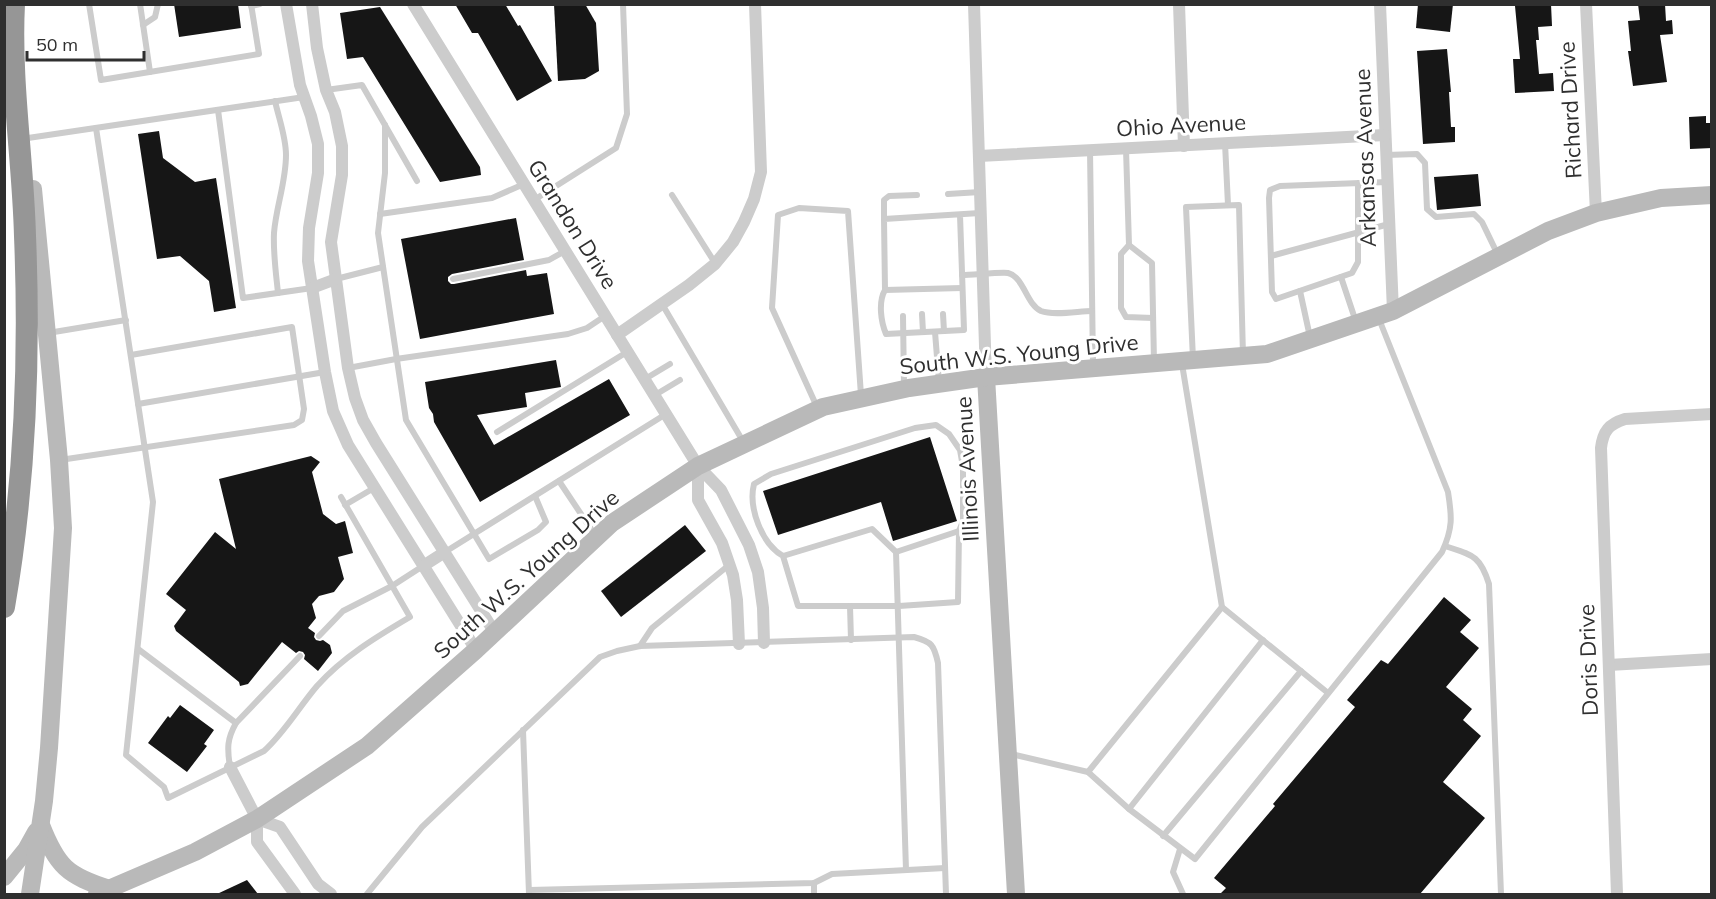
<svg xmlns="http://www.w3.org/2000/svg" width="1716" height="899" viewBox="0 0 1716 899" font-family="Mulish,sans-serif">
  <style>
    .building { fill: #161616 }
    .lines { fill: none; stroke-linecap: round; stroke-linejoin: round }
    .lane { stroke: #ccc; stroke-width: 6 }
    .street { stroke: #ccc; stroke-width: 12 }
    .secondary { stroke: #b9b9b9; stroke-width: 18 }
    .highway { stroke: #969696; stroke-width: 22 }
    .labels { text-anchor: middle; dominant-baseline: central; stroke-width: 6; stroke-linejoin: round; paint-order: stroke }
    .street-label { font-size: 22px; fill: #2f2f2f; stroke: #fff }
  </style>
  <rect width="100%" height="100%" fill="#fff"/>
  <g class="building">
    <path d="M174 4H238L241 28 179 37Z"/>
    <path d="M455 4H505L518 26 520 25 552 81 517 101 478 33H472Z"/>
    <path d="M554 4H585L596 23 599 71 585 79 558 81Z"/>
    <path d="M1418 4H1453L1450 32 1416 28Z"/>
    <path d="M1533 4H1551L1552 26 1538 27 1539 40H1536L1539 74 1553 73 1554 91 1515 93 1513 59H1520L1515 6Z"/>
    <path d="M1638 4H1665L1666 21 1672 20 1673 34 1660 35 1667 82 1633 86 1628 51H1631L1628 21 1640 20Z"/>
    <path d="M380 7 480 167 481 175 440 182 363 57 347 59 340 13Z"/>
    <path d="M1447 49 1451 92H1449L1451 127H1455V142L1423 144 1417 51Z"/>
    <path d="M1706 116V123H1712V148L1690 149 1689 117Z"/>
    <path d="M159 131 163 158 195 182 216 178 236 308 214 312 209 281 180 256 157 259 138 134Z"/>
    <path d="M1478 174 1481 206 1437 210 1434 177Z"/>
    <path d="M516 218 524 260 452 274 448 277V281L451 284H454L526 270 527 276 547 273 554 314 420 339 401 239Z"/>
    <path d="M556 360 561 387 525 393 527 407 477 415 494 445 609 379 630 415 480 502 434 422 433 414 429 408 425 382Z"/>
    <path d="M930 437 957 521 893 541 881 502 778 535 763 491Z"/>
    <path d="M311 456 320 462 312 472 323 514 336 524 345 521 353 553 338 557 344 579 334 592 319 596 312 604 316 618 308 628 315 633 314 637 316 640 320 641 323 640 330 645 332 653 318 671 304 659 305 655 303 652 299 651 296 653 282 642 248 684 240 686 239 682 176 631 174 626 186 610 166 594 215 532 236 549 219 479Z"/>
    <path d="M685 525 706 551 621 617 601 591Z"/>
    <path d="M1444 597 1471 620 1460 632 1479 648 1446 687 1472 709 1463 720 1481 736 1443 782 1485 818 1420 894H1220L1226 888 1214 878 1275 806 1273 804 1355 707 1347 700 1381 660 1388 664Z"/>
    <path d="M180 705 214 730 204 744 207 746 187 772 148 743 168 716 170 718Z"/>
    <path d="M247 880 258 894H217Z"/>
  </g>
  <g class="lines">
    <g class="lane">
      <path d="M89 4 101 80 259 54 251 4"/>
      <path d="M140 4 150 72"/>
      <path d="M251 6 260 4"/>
      <path d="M143 25 155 17 158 4"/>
      <path d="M326 90 362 85 417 181"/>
      <path d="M275 101C279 119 286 137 286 155 286 182 276 207 274 233 273 253 276 273 278 293"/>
      <path d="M218 110 243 298 312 288"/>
      <path d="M385 125V173L378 233 406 420 489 559 538 530 546 522 535 496"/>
      <path d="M96 128 153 502 126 755 164 787 168 798 264 751C285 732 299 707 317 686 343 657 376 637 410 617L341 497"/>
      <path d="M28 138 304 97"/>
      <path d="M1225 143 1228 205"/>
      <path d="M1126 149 1129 245 1152 263 1154 362"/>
      <path d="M1090 150 1093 365"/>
      <path d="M1386 155 1417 154 1425 163 1427 209 1436 217 1474 214 1482 222 1497 253"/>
      <path d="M1358 183V262L1352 273 1276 299 1272 292 1269 198 1270 190 1280 186 1387 182"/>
      <path d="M948 194 980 192"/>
      <path d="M672 195 715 263"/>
      <path d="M534 200 616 148 627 114 623 4"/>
      <path d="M380 214 492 198 524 184"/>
      <path d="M960 215 964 330 886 334C881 322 878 302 885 290L884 219 980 213"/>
      <path d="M884 219V200L889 196 917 195"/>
      <path d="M1129 245 1121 254V308L1126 317 1153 318"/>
      <path d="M1271 256 1389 224"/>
      <path d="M962 275C972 275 1000 272 1008 273 1024 277 1026 304 1041 311 1054 316 1079 311 1092 311"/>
      <path d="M1341 277 1356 322"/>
      <path d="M336 279 383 267"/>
      <path d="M453 279 549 260 565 251"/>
      <path d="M885 290 962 288"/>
      <path d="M1300 291 1310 337"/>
      <path d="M662 304 744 443"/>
      <path d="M922 314 923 332"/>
      <path d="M943 314 944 331"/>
      <path d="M903 316 904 386"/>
      <path d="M935 332 939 382"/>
      <path d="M48 333 126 320"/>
      <path d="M1193 359 1186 207 1239 205 1243 355"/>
      <path d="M1182 364 1222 607 1328 693"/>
      <path d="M348 368 396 359 568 334 587 328 605 316"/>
      <path d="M645 379 670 364"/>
      <path d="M655 395 680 380"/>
      <path d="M138 404 325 372"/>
      <path d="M817 407 772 308 778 215 799 208 848 211 861 395"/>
      <path d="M497 432 627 352"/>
      <path d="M60 460 294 425 302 420 304 409 292 327 131 355"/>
      <path d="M559 481 595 535"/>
      <path d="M345 505 374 488"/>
      <path d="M1445 546C1472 555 1480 555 1489 584L1501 894"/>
      <path d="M445 552 666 414"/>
      <path d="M896 552 959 531"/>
      <path d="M783 556C762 544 748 508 754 484L771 474 915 428 936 425 949 434 960 450 963 467V521L959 531 958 602 899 606H798L783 556 872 529 896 552 906 870"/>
      <path d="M850 606 851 640"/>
      <path d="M319 636 343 611 392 586 423 566"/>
      <path d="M640 646 652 628 729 565"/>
      <path d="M138 649 236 723"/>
      <path d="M523 730 529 894"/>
      <path d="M1011 754 1088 772 1129 809 1195 859 1442 552C1453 528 1452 517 1448 492L1379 319"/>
      <path d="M230 767C227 748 227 739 236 723L300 656"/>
      <path d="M1088 772 1222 607"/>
      <path d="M1129 809 1263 640"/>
      <path d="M1163 836 1301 671"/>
      <path d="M1180 849 1173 872 1183 894"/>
      <path d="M814 883V894"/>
      <path d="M529 890 814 883 832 874 945 868"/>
      <path d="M367 894 422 827 600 657 617 651 640 646 914 637C932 642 934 645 938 663L946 894"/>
    </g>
    <g class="street">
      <path d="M286 4 300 85 311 116 318 144V173L309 228 308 261 325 372 333 411 348 445 476 650"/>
      <path d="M312 4 317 48 326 90 335 112 342 146V175L331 242 348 368 355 398 363 420 376 443 495 633"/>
      <path d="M413 4 698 466 721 490 749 545 758 572 763 608 764 643"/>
      <path d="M974 4 986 377"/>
      <path d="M1179 4 1184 146"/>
      <path d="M1380 4 1393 311"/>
      <path d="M1586 4 1596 213"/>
      <path d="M979 156 1385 135"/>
      <path d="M312 288 336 279"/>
      <path d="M617 335 689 285 715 264 733 242 744 222 754 199 761 172 755 4"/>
      <path d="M698 466V500L722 543 733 575 737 600 739 644"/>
      <path d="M423 566 445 552"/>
      <path d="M1609 665 1712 659"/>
      <path d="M230 767 257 819V842L295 894"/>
      <path d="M257 819 280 827 318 884 331 894"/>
      <path d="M1617 894 1601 448C1603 431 1609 424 1625 419L1712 414"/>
    </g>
    <g class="secondary">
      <path d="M986 377 1016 894"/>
      <path d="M41 825C57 866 67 876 110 889"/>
      <path d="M4 877 26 850 36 832"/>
      <path d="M30 894 44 801 49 748 63 528 59 460 33 189"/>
      <path d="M97 894 195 852 257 819 367 746 476 650 612 523 698 466 823 407 909 388 986 377 1267 354 1393 311 1548 231 1596 213 1661 198 1712 195"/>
    </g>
    <path class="highway" d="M4 607C25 485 30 359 25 236 23 159 10 81 14 4"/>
  </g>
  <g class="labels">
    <g class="street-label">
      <text transform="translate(1570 110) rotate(-93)">Richard Drive</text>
      <text transform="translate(1181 125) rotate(-3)">Ohio Avenue</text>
      <text transform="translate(1365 158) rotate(-92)">Arkansas Avenue</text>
      <text transform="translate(573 224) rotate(58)">Grandon Drive</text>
      <text transform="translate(1019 354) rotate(-6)">South W.S. Young Drive</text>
      <text transform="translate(967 469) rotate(-93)">Illinois Avenue</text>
      <text transform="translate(526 574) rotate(-42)">South W.S. Young Drive</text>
      <text transform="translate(1588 660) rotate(-92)">Doris Drive</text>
    </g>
  </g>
  <rect width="1716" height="899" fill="none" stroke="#2f2f2f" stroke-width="12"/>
  <path d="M27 51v9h117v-9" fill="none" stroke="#2f2f2f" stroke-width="3"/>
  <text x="36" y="51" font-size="18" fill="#2f2f2f" stroke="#ffffff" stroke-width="4.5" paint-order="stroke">50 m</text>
</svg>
